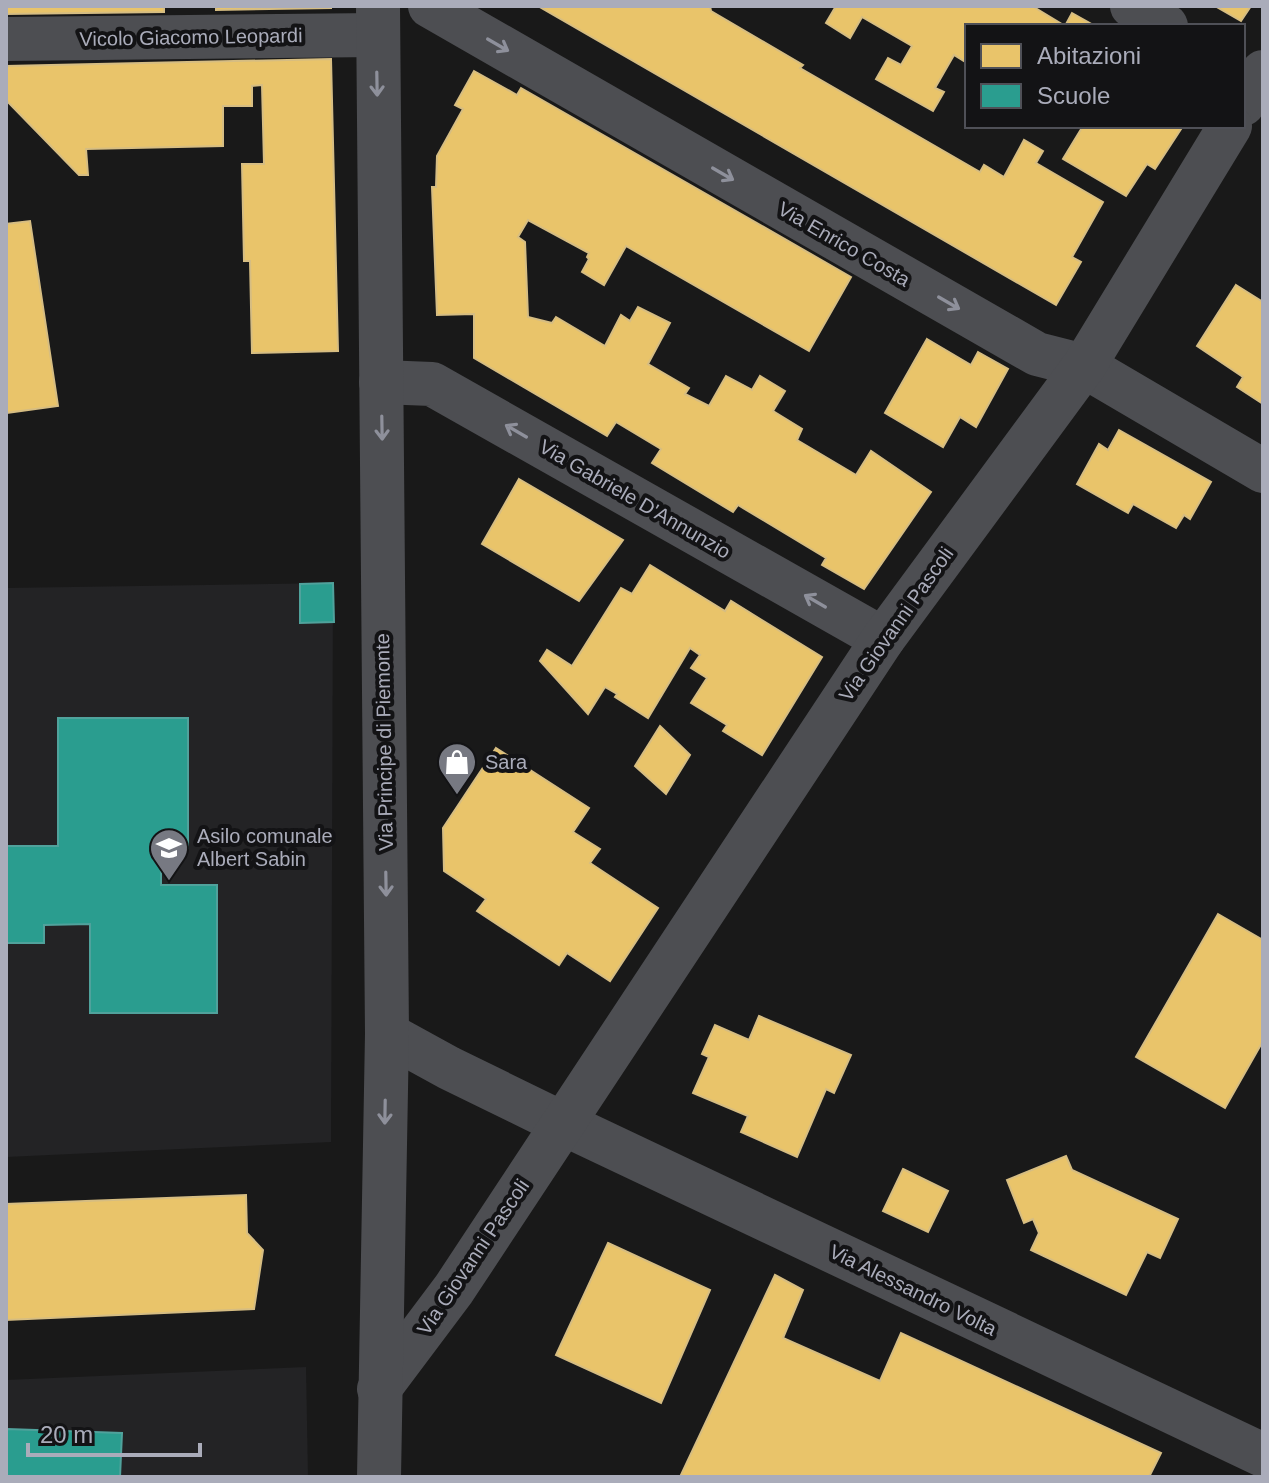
<svg xmlns="http://www.w3.org/2000/svg" width="1269" height="1483" viewBox="0 0 1269 1483" font-family="Helvetica,sans-serif">
  <style>
    .built { fill: #232325 }
    .homes { fill: #e9c46a; stroke: #d6bd82; stroke-width: 2 }
    .schools { fill: #2a9d8f; stroke: #50a29c; stroke-width: 2 }
    .lines { fill: none; stroke-linecap: round; stroke-linejoin: round }
    .minor { stroke: #4d4e52; stroke-width: 44 }
    .tertiary { stroke: #4d4e52; stroke-width: 44 }
    .oneway { stroke: #8e909b }
    .labels { text-anchor: middle; dominant-baseline: central; stroke-width: 8; stroke-linejoin: round; paint-order: stroke }
    .street-label { font-size: 20px; fill: #aaacba; stroke: #131315 }
    .poi-label { font-size: 20px; fill: #aaacba; stroke: #131315; text-anchor: start }
  </style>
  <rect width="100%" height="100%" fill="#191919"/>
  <g class="built">
    <path d="M333 583 331 1142 6 1157V588Z"/>
    <path d="M306 1367 308 1477H6V1380Z"/>
  </g>
  <g class="homes">
    <path d="M6 6H164V12L6 14Z"/>
    <path d="M216 6H331V8L216 10Z"/>
    <path d="M538 6H710L711 11 803 65 800 68 980 172 984 165 1004 177 1024 140 1043 151 1036 163 1103 202 1072 257 1081 262 1056 305Z"/>
    <path d="M836 6H1032L1065 26H967V63L954 55 935 88 944 92 933 111 876 79 888 58 901 65 912 46 862 17 850 38 826 23Z"/>
    <path d="M1215 6H1251L1241 21Z"/>
    <path d="M1072 13 1095 26H1065Z"/>
    <path d="M331 59 338 351 252 353 250 261H244L242 164H264L262 85 252 86V106H223V146L86 149 88 175H79L6 100V66Z"/>
    <path d="M474 71 517 95 521 88 851 277 809 351 626 246 604 285 582 272 589 259 587 257 589 253 528 220 518 237 525 242 528 317 552 323 556 317 605 346 621 315 630 321 638 307 670 323 648 364 689 388 685 394 709 406 726 376 752 390 760 376 785 391 773 411 802 429 797 440 856 475 871 451 931 492 864 589 822 565 826 558 738 505 733 512 652 463 661 449 616 422 607 436 474 358V314L437 315 432 187H436L437 156 463 109 455 105Z"/>
    <path d="M1083 126H1183L1155 169 1147 164 1126 196 1063 159Z"/>
    <path d="M30 221 58 406 6 413V224Z"/>
    <path d="M1236 285 1263 302V404L1237 387 1243 377 1197 346Z"/>
    <path d="M927 339 971 365 978 352 1008 369 976 427 960 417 943 447 885 413Z"/>
    <path d="M1119 430 1211 482 1190 519 1184 515 1176 528 1133 504 1128 513 1077 484 1099 444 1108 450Z"/>
    <path d="M519 479 623 540 579 601 482 544Z"/>
    <path d="M650 565 725 611 731 601 822 657 762 755 723 731 727 725 691 703 707 678 691 668 700 655 690 648 648 718 615 697 617 694 605 687 588 714 540 661 547 650 572 666 621 588 632 594Z"/>
    <path d="M660 726 690 755 666 794 635 766Z"/>
    <path d="M496 748 589 808 573 832 600 849 590 863 658 908 610 981 567 953 559 965 477 911 486 899 444 871 443 828Z"/>
    <path d="M1218 914 1263 940V1041L1225 1108 1136 1057Z"/>
    <path d="M759 1016 851 1055 834 1093 826 1089 797 1157 741 1132 748 1116 693 1093 709 1057 702 1054 715 1025 749 1040Z"/>
    <path d="M1066 1156 1072 1170 1178 1219 1160 1258 1147 1252 1126 1295 1031 1250 1039 1233 1033 1219 1024 1223 1007 1180Z"/>
    <path d="M903 1169 948 1191 928 1232 883 1211Z"/>
    <path d="M246 1195 247 1233 263 1250 254 1309 6 1320V1204Z"/>
    <path d="M608 1243 710 1290 661 1403 556 1355Z"/>
    <path d="M775 1275 803 1290 783 1338 880 1381 901 1333 1161 1453 1149 1477H680Z"/>
  </g>
  <g class="schools">
    <path d="M333 583 334 622 300 623V584Z"/>
    <path d="M58 718H188V848H161V885H217V1013H90V924L44 925V943H6V846H58Z"/>
    <path d="M7 1429 122 1433 120 1477H6Z"/>
  </g>
  <g class="lines">
    <g class="minor">
      <path d="M430 6 1037 354 1084 366 1263 471"/>
      <path d="M1132 6 1166 26"/>
      <path d="M6 39 377 35"/>
      <path d="M1243 104 1263 72"/>
      <path d="M381 382 432 384 883 639"/>
      <path d="M387 1034 449 1068 543 1114 1263 1455"/>
      <path d="M379 1389 454 1289 883 639 1084 366 1230 126"/>
    </g>
    <path class="tertiary" d="M378 6 387 1034 379 1477"/>
  </g>
  <defs><path id="oneway-shaft" d="M-6 0H5M1.5-3L5.5 0L1.5 3" fill="none" stroke-width="1.6" stroke-linecap="round" stroke-linejoin="round" transform="scale(2)"/></defs>
  <g class="oneway">
    <use href="#oneway-shaft" transform="translate(498 45) rotate(30)"/>
    <use href="#oneway-shaft" transform="translate(377 84) rotate(89)"/>
    <use href="#oneway-shaft" transform="translate(723 174) rotate(30)"/>
    <use href="#oneway-shaft" transform="translate(949 303) rotate(30)"/>
    <use href="#oneway-shaft" transform="translate(382 428) rotate(89)"/>
    <use href="#oneway-shaft" transform="translate(516 431) rotate(-150)"/>
    <use href="#oneway-shaft" transform="translate(815 601) rotate(-150)"/>
    <use href="#oneway-shaft" transform="translate(386 884) rotate(89)"/>
    <use href="#oneway-shaft" transform="translate(385 1112) rotate(91)"/>
  </g>
  <defs>
    <symbol id="shop-pin" viewBox="-11 -11 22 30"><path d="M0 17L-7.5 6A9.5 9.5 0 1 1 7.5 6Z" fill="#777982" stroke="#131315"/><path d="M-5-2.5h2.3a2.7 3.5 0 0 1 5.4 0H5L5.5 6h-11ZM-1.5-2.5h3a1.5 2.3 0 0 0-3 0Z" fill="#fff"/></symbol>
    <symbol id="school-pin" viewBox="-11 -11 22 30"><path d="M0 17L-7.5 6A9.5 9.5 0 1 1 7.5 6Z" fill="#777982" stroke="#131315"/><path d="M0-5L7-2L0 1L-7-2ZM-4 1L0 2.5L4 1V4Q0 6-4 4Z" fill="#fff"/></symbol>
  </defs>
  <g fill-rule="evenodd">
    <use href="#shop-pin" x="435" y="740" width="44" height="60"/>
    <use href="#school-pin" x="147" y="826" width="44" height="60"/>
  </g>
  <g class="labels">
    <g class="street-label">
      <text transform="translate(191 37) rotate(-1)">Vicolo Giacomo Leopardi</text>
      <text transform="translate(844 244) rotate(30)">Via Enrico Costa</text>
      <text transform="translate(635 499) rotate(30)">Via Gabriele D'Annunzio</text>
      <text transform="translate(896 624) rotate(-55)">Via Giovanni Pascoli</text>
      <text transform="translate(384 742) rotate(-91)">Via Principe di Piemonte</text>
      <text transform="translate(473 1257) rotate(-56)">Via Giovanni Pascoli</text>
      <text transform="translate(913 1290) rotate(26)">Via Alessandro Volta</text>
    </g>
    <g class="poi-label">
      <text x="485" y="762">Sara</text>
      <text x="197" y="836">Asilo comunale<tspan x="197" dy="23">Albert Sabin</tspan></text>
    </g>
  </g>
  <rect width="1269" height="1483" fill="none" stroke="#aaacba" stroke-width="16"/>
  <rect x="965" y="24" width="280" height="104" fill="#131315" stroke="#4f5057" stroke-width="2"/>
  <rect x="981" y="44" width="40" height="24" fill="#e9c46a" stroke="#4f5057" stroke-width="2"/>
  <text x="1037" y="64" font-size="24" fill="#aaacba">Abitazioni</text>
  <rect x="981" y="84" width="40" height="24" fill="#2a9d8f" stroke="#4f5057" stroke-width="2"/>
  <text x="1037" y="104" font-size="24" fill="#aaacba">Scuole</text>
  <path d="M28 1443v12h172v-12" fill="none" stroke="#aaacba" stroke-width="4"/>
  <text x="40" y="1443" font-size="24" fill="#aaacba" stroke="#131315" stroke-width="6" paint-order="stroke">20 m</text>
</svg>
